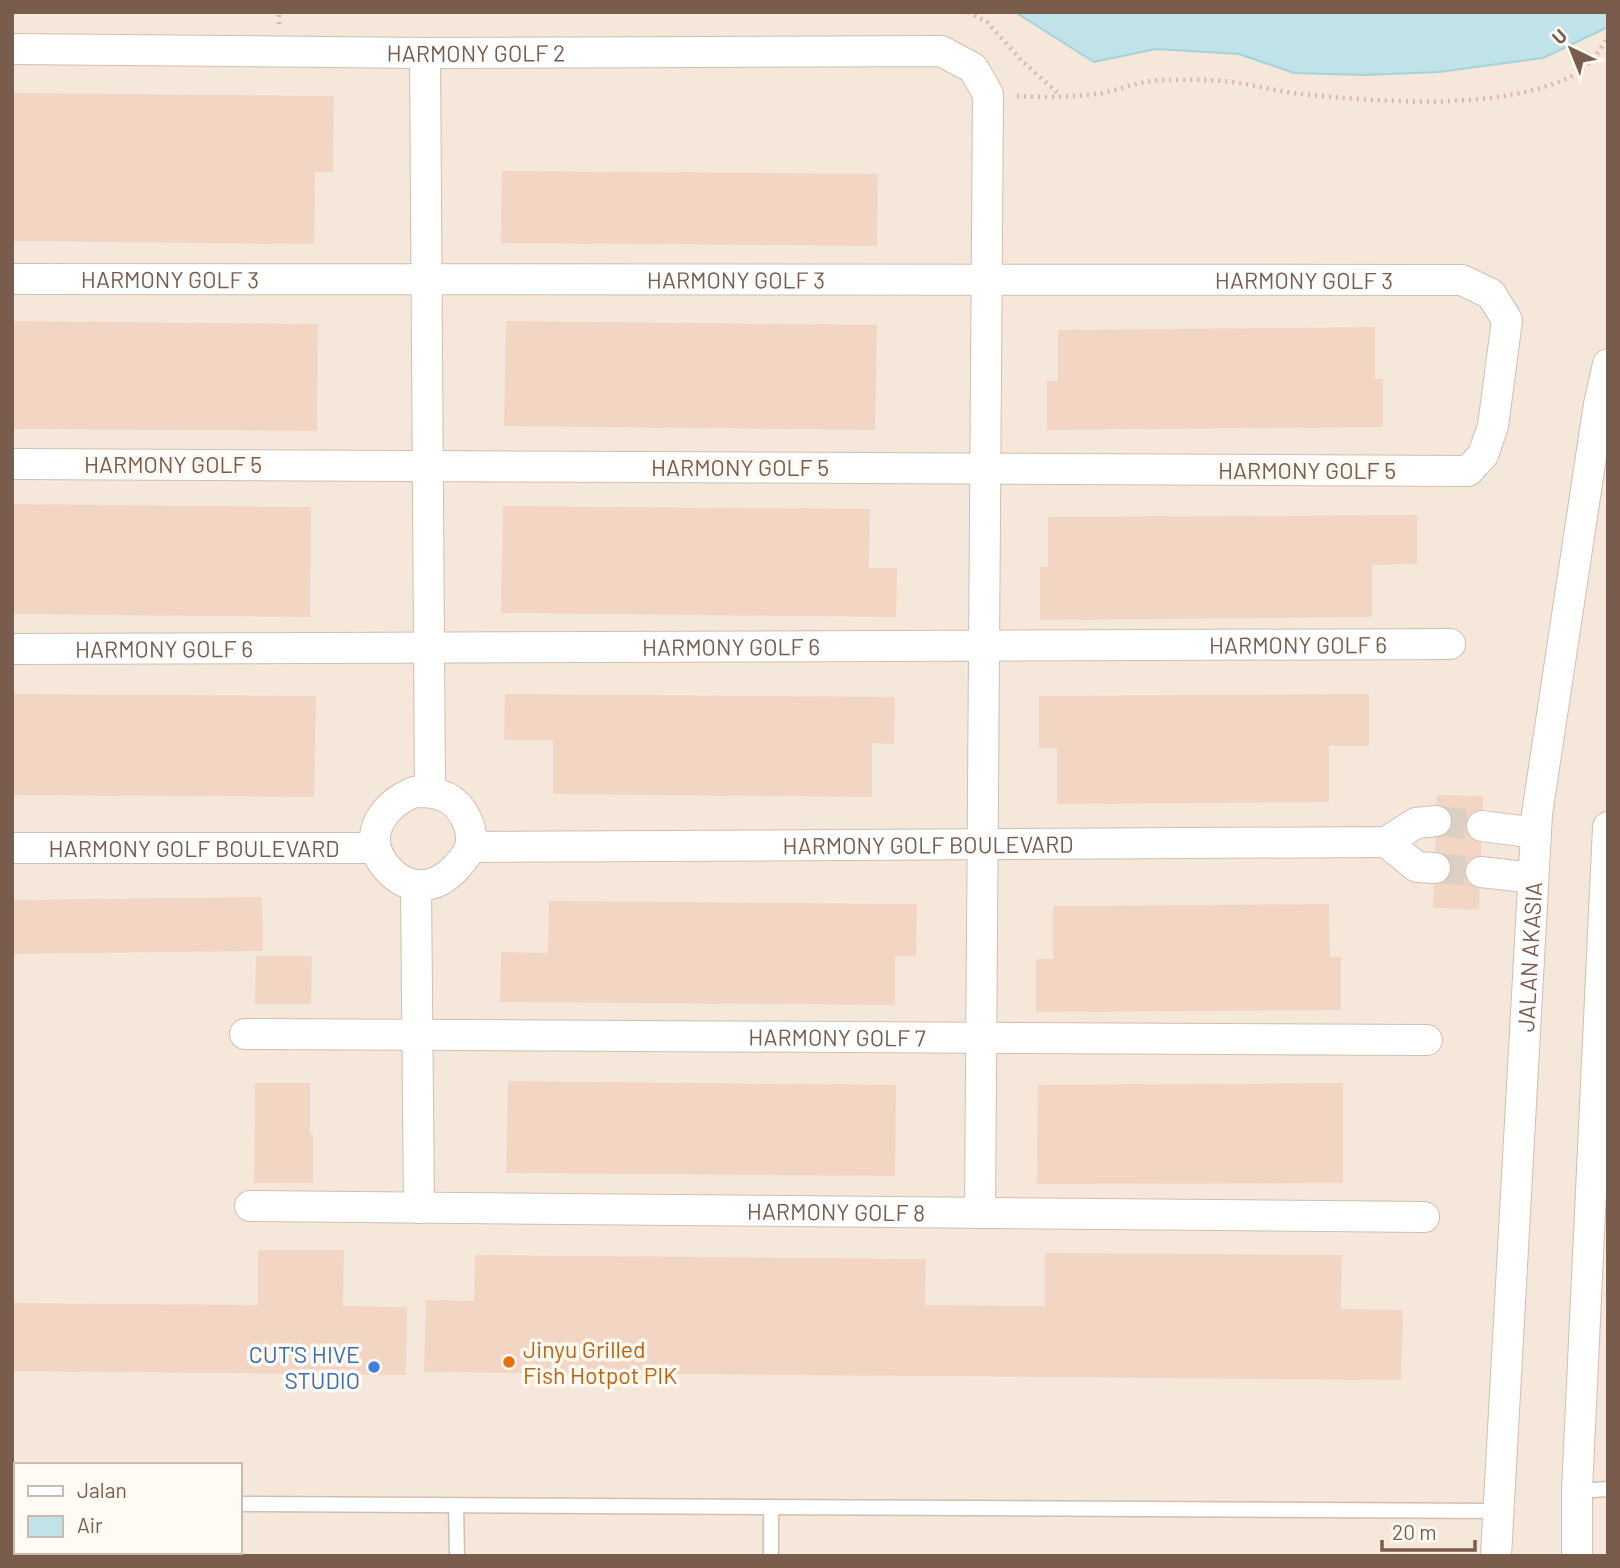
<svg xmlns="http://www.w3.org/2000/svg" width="1620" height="1568" viewBox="0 0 1620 1568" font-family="Barlow,sans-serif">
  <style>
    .residential { fill: #f5e8da; fill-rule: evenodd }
    .water { fill: #bfe3e8; stroke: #a5d3da; stroke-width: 2 }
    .building { fill: #f3d5c3 }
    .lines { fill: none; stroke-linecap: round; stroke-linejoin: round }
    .minor-tunnel { stroke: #dcd0c4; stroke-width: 30; stroke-dasharray: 30 15; stroke-linecap: butt }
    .service-casing { stroke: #d1beb0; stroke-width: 17 }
    .minor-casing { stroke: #d1beb0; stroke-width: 32 }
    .path { stroke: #d9b8a5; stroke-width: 4.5; stroke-dasharray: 2 5; stroke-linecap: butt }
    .service { stroke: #fff; stroke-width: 14 }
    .minor { stroke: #fff; stroke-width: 30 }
    .food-dot { fill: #e8710a; stroke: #fffaf3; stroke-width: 2.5 }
    .shop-dot { fill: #3f7fe0; stroke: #fffaf3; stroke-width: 2.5 }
    .labels { text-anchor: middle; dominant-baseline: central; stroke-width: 7; stroke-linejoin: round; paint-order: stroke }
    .street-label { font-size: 23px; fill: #7a5c4d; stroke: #fffaf3 }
    .food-label { font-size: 23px; fill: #c56008; stroke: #fffaf3; text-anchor: start }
    .shop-label { font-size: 23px; fill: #366cbe; stroke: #fffaf3; text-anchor: end }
  </style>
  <rect width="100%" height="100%" fill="#fdf6ec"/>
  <path class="residential" d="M12 12H1608V1556H12ZM16 1465H240V1552H16Z"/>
  <path class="water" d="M1015 12H1608V27L1543 58 1439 72 1364 75 1294 73 1239 54 1156 49 1094 62Z"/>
  <g class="building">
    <path d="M12 93 334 96 333 172H315L314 244 12 241Z"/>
    <path d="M502 171 878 174 877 246 501 243Z"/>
    <path d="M12 321 318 324 317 431 12 429Z"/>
    <path d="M506 321 877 325 875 430 504 426Z"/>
    <path d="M1375 327V379H1383V427L1047 430V381H1058V330Z"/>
    <path d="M12 504 311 507 310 617 12 614Z"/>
    <path d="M503 506 870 509 869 568H897L896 617 501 613Z"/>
    <path d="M1417 515V564L1372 565V617L1040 620V567H1048V517Z"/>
    <path d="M12 694 316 696 314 797 12 795Z"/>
    <path d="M505 694 895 697 894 744 872 743V797L553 794V740H504Z"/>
    <path d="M1369 694V746H1329V802L1057 804V748H1039V696Z"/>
    <path d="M1437 795 1483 796 1479 910 1433 908Z"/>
    <path d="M262 897 263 951 12 954V900Z"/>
    <path d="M549 901 917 904 916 956H895V1005L500 1002 501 952 548 953Z"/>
    <path d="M1329 904 1330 957H1341V1010L1036 1012V959H1053V906Z"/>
    <path d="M256 956H312L311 1004H255Z"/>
    <path d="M508 1081 896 1085 895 1176 506 1173Z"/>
    <path d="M255 1083H310V1134H313V1183H254Z"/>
    <path d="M1343 1083V1183L1037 1184 1038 1085Z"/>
    <path d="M258 1250H344L343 1306 407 1307 406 1375 12 1371V1303L258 1305Z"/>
    <path d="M1045 1253 1342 1255 1341 1309 1403 1310 1401 1380 424 1372 426 1300 474 1301 475 1255 926 1259 925 1305 1045 1306Z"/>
  </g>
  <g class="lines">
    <g class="minor-tunnel">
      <path d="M1436 821 1482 826"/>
      <path d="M1435 868 1481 872"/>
    </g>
    <defs>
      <g id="service">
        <path d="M1577 1491 1608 1489"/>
        <path d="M12 1503H16"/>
        <path d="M240 1504 1497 1511"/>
        <path d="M456 1506 457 1556"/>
        <path d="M771 1556V1508"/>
      </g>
      <g id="minor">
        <path id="s1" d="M12 49 425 53 941 51 973 68 988 94 980 1213"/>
        <path d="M425 53 430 792"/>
        <path id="s2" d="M12 279 1462 280 1491 294 1507 320 1493 426 1483 455 1468 471 12 464"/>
        <path id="s3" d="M12 649 1450 644"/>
        <path d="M414 792C425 792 435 792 446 797 462 805 475 829 470 847 469 852 463 860 459 864 436 892 405 893 383 863 362 833 385 804 414 792Z"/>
        <path d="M1482 826 1536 833"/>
        <path d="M1386 842 1417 867 1435 868"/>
        <path id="s4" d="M470 847 1386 842 1416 823 1436 821"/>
        <path id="s5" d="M12 848H375"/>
        <path d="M1481 872 1533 878"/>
        <path d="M416 886 419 1208"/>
        <path id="s6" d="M245 1034 1427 1040"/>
        <path id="s7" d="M250 1206 1424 1217"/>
        <path id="s8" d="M1496 1556 1537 814 1599 404 1608 364"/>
        <path d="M1577 1556V1491L1608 827"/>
      </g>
    </defs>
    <use href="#service" class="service-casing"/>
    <use href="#minor" class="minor-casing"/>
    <g class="path">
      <path d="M968 12 987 22 1021 60 1060 95"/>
      <path d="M279 24V12"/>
      <path d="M1017 96C1045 98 1074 97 1102 93 1122 89 1143 80 1164 80 1183 80 1203 79 1222 81 1249 83 1274 91 1301 94 1378 102 1496 111 1568 78 1585 70 1600 52 1608 36"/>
    </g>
    <use href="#service" class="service"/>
    <use href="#minor" class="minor"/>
  </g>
  <circle class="food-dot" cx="509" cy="1362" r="7"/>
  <circle class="shop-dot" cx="374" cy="1367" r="7"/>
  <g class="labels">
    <g class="street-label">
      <text stroke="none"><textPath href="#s1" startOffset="464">HARMONY GOLF 2</textPath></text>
      <text stroke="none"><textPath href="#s2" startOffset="158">HARMONY GOLF 3</textPath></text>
      <text stroke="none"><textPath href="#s2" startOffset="724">HARMONY GOLF 3</textPath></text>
      <text stroke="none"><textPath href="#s2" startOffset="1292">HARMONY GOLF 3</textPath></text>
      <text x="173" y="464">HARMONY GOLF 5</text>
      <text x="740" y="467">HARMONY GOLF 5</text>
      <text x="1307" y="470">HARMONY GOLF 5</text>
      <text stroke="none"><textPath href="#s3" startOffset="1286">HARMONY GOLF 6</textPath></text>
      <text stroke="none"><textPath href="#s3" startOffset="719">HARMONY GOLF 6</textPath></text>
      <text stroke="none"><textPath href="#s3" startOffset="152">HARMONY GOLF 6</textPath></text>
      <text stroke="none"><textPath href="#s4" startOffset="458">HARMONY GOLF BOULEVARD</textPath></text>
      <text stroke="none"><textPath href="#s5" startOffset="182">HARMONY GOLF BOULEVARD</textPath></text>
      <text stroke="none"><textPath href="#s8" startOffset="600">JALAN AKASIA</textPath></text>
      <text stroke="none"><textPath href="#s6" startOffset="592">HARMONY GOLF 7</textPath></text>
      <text stroke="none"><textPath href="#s7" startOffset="586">HARMONY GOLF 8</textPath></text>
    </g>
    <g class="food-label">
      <text x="523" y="1349">Jinyu Grilled<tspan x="523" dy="26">Fish Hotpot PIK</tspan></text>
    </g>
    <g class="shop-label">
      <text x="360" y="1354">CUT'S HIVE<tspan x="360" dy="26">STUDIO</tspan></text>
    </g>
  </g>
  <rect width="1620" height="1568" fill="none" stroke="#7a5c4d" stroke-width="28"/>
  <rect x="14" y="1463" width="228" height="91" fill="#fffaf3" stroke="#cabbb1" stroke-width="2"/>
  <rect x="28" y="1486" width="35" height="10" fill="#ffffff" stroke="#cabbb1" stroke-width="2"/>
  <text x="77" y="1498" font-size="21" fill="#7a5c4d">Jalan</text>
  <rect x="28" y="1516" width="35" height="21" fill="#bfe3e8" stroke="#cabbb1" stroke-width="2"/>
  <text x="77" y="1533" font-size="21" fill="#7a5c4d">Air</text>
  <g transform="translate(1571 49) rotate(317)" stroke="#fffaf3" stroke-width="5" paint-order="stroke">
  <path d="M0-5L12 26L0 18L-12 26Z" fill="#7a5c4d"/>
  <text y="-10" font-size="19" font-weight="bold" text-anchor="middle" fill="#7a5c4d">U</text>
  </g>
  <path d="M1382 1540v10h93v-10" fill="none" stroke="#7a5c4d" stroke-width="3.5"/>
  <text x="1392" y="1540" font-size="21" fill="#7a5c4d" stroke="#fffaf3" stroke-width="5" paint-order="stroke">20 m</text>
</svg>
